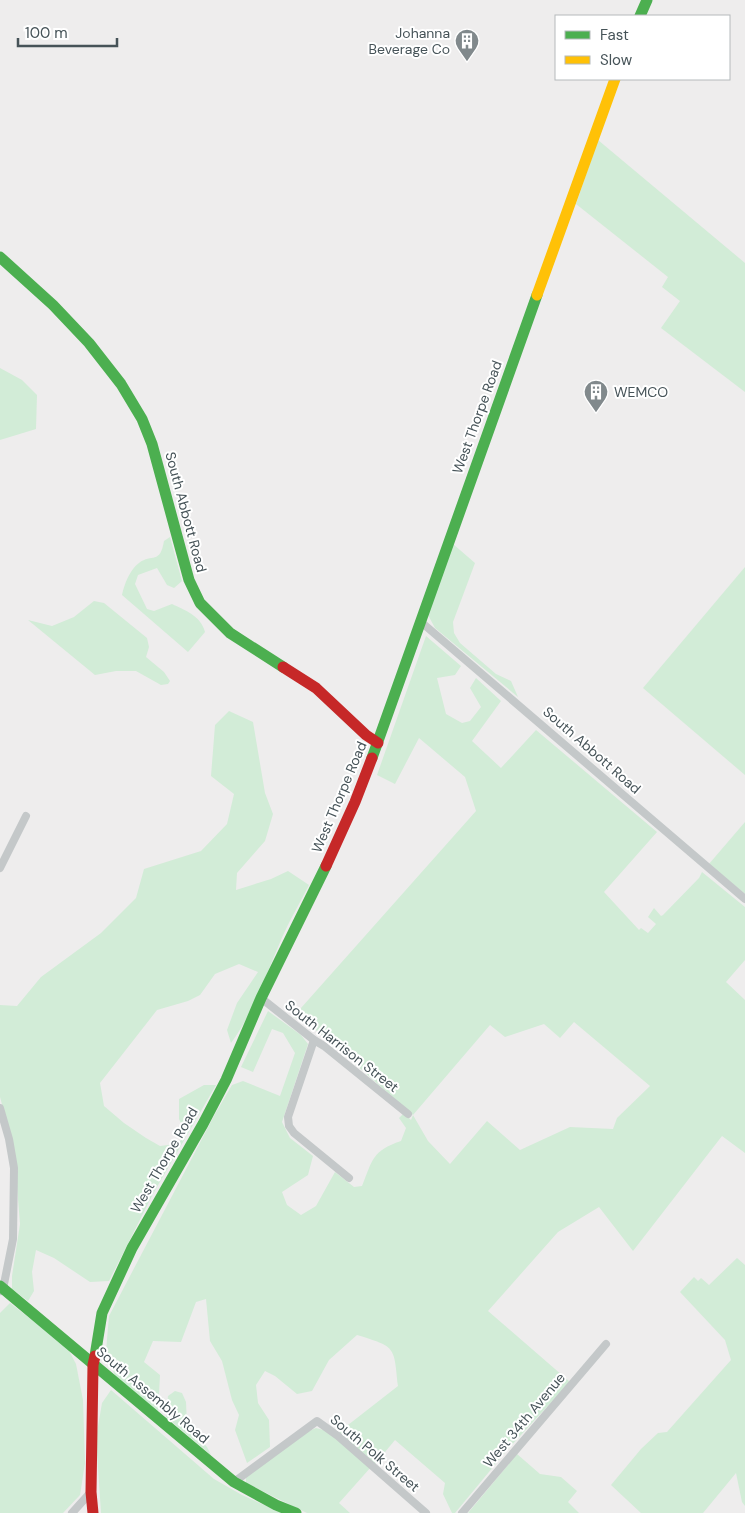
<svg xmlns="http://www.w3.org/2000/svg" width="745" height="1513" viewBox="0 0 745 1513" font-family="'DM Sans',sans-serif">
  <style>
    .green { fill: #d2ecd7; fill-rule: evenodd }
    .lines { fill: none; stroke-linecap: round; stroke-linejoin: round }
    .street { stroke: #c4c8c9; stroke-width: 8 }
    .fast { stroke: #4caf50; stroke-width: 11 }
    .slow { stroke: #ffc107; stroke-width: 11 }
    .jam { stroke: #c62828; stroke-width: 11 }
    .labels { text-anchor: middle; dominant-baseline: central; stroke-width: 4; stroke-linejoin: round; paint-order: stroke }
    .poi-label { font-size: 14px; fill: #465358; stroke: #fff; text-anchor: end }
    .street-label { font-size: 14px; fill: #465358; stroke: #fff }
  </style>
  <rect width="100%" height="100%" fill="#eeeded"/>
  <g class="green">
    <path d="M598 140 745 263V392L661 328 680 301 662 287 668 277 576 204Z"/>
    <path d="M0 368 22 380 37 395 36 429 0 440Z"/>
    <path d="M170 537 182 581 174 588 167 585 157 568 138 575 135 584 147 609 154 611 172 604C185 610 201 616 205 632L188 652 122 595C124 585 130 569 139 563 152 553 160 565 164 541Z"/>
    <path d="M453 544 475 563 453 622 454 633 460 643 496 674 511 681 518 697 435 628 428 615Z"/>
    <path d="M745 567V775L643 688Z"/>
    <path d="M94 601 104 603 147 638 149 647 146 657 164 672 170 681 168 684 161 685 136 671H116L95 675 28 620 52 626 74 617Z"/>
    <path d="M426 636 461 666 455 675 437 678 446 714 462 723 470 721 481 707 470 688 476 678 501 701 472 741 501 768 536 730 657 832 604 892 639 930 641 928 648 933 656 924 648 917 654 908 661 916 663 915 699 878 702 872 745 907V960L726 982 745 1000V1153L722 1136 633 1251 599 1207 558 1232 488 1311 570 1382 508 1449 455 1513H452L443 1494 445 1483 395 1440 375 1464 339 1432 398 1386C394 1346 396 1347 357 1335L329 1360 312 1391 297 1394 275 1376 265 1371 256 1385 258 1403 269 1420 270 1447 247 1463 235 1430 239 1415 232 1400 222 1361 210 1341 206 1299 196 1302 181 1342 153 1341 144 1362 160 1375 158 1413 115 1376 106 1351 109 1316 215 1114 232 1085 243 1081 280 1096 295 1053 283 1033 272 1029 253 1072 241 1067 268 1011 301 1035 308 1044 282 1122 290 1138 313 1156 308 1175 282 1192 287 1205 301 1215 316 1206 335 1172 354 1187 362 1186C373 1159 372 1151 401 1141L406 1128 399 1118 404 1113 411 1120 413 1115 321 1034 302 1020 293 1017 476 811 465 777 419 738 395 784 377 775ZM574 1022 650 1086 617 1118 613 1129 570 1127 520 1150 487 1121 450 1164 428 1141 413 1115 490 1025 505 1037 544 1024 560 1038Z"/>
    <path d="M229 711 253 722 265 793 273 814 265 841 237 873 236 890 271 879 288 871 309 885C300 903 289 921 281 940 266 974 254 1012 231 1043L227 1030 237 1003 258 972 239 964 215 974 200 995 188 1001 157 1010 100 1083 104 1106 124 1123 146 1138 160 1146 176 1144 187 1136 179 1119V1099L204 1085H216L153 1194 109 1281 90 1282 54 1258 36 1250 32 1272 34 1291 28 1301 12 1289V1276L20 1224 14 1149 0 1097V1005L17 1006 41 977 101 933 136 898 144 869 201 851 227 824 234 794 211 776 215 725Z"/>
    <path d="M745 822V894L709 864Z"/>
    <path d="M737 1258 745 1265V1506L742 1502 736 1473 703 1513H641L611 1485 641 1449 658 1433 667 1432 731 1360 725 1340 680 1292 694 1277 698 1281 701 1278 709 1285Z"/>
    <path d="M10 1303 67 1347 76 1364 83 1400 85 1463 80 1495 63 1513H0V1313Z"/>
    <path d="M111 1390 214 1479 242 1495 282 1513H101L96 1438 102 1403Z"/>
    <path d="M175 1391 182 1393 186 1402 187 1425 207 1447 211 1455 166 1417 168 1396Z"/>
    <path d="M316 1428 327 1431 371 1467 339 1503 350 1513H307L246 1483V1477L309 1431Z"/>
    <path d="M517 1454 540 1474 561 1477 577 1491 568 1502 579 1513H468Z"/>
  </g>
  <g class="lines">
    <g class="street">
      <path d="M421 622 745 899"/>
      <path d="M0 868 26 816"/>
      <path d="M261 998 314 1040 324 1046 408 1114"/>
      <path d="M314 1040 288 1117 289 1126 294 1133 349 1178"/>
      <path d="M0 1108 9 1139 14 1168 13 1239 3 1289 1 1291"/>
      <path d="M234 1482 317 1421 338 1436 426 1513"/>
      <path d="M72 1513 91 1492"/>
      <path d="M462 1513 606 1344"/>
    </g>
    <g class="fast">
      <path d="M640 16 647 0"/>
      <path d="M0 257 53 305 89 343 121 384 142 419 152 444 189 580 200 603 230 633 283 667"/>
      <path d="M372 758 537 295"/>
      <path d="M0 1286 234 1482 276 1505 296 1513"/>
      <path d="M95 1356 102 1313 132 1248 203 1124 226 1080 261 998 326 866"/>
    </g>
    <path class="slow" d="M537 295 615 79"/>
    <g class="jam">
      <path d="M283 667 316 688 366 735 378 743"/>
      <path d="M326 866 355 802 372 758"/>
      <path d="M93 1513 91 1492 93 1365 95 1356"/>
    </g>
  </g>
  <defs>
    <symbol id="building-pin" viewBox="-11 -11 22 30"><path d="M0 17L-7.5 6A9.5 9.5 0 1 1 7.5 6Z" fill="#81898c" stroke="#fff"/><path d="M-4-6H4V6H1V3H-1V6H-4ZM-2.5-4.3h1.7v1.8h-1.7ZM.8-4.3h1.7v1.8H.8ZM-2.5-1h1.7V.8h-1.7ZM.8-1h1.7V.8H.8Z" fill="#fff"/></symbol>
  </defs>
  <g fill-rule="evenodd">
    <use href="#building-pin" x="453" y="27" width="28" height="38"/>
    <use href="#building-pin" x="582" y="378" width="28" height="38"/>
  </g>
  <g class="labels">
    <g class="poi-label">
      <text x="450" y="33">Johanna<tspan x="450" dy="16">Beverage Co</tspan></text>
      <text x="614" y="392" text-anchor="start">WEMCO</text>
    </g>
    <g class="street-label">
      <text transform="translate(477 417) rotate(-70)">West Thorpe Road</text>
      <text transform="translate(186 512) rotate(75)">South Abbott Road</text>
      <text transform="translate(592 750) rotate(41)">South Abbott Road</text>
      <text transform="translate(339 797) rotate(-67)">West Thorpe Road</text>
      <text transform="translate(342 1046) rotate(38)">South Harrison Street</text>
      <text transform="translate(164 1160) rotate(-60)">West Thorpe Road</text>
      <text transform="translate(153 1395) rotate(40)">South Assembly Road</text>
      <text transform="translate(524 1420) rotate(-50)">West 34th Avenue</text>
      <text transform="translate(375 1453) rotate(40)">South Polk Street</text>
    </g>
  </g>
  <rect x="555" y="15" width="175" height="65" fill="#ffffff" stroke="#b5babc"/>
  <rect x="565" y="31" width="25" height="8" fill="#4caf50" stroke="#b5babc"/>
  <text x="600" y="40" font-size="15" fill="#465358">Fast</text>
  <rect x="565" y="56" width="25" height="8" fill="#ffc107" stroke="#b5babc"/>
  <text x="600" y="65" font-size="15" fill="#465358">Slow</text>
  <path d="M18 38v8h99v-8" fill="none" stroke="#465358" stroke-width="2.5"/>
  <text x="25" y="38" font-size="15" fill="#465358" stroke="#ffffff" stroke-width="4" paint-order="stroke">100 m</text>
</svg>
